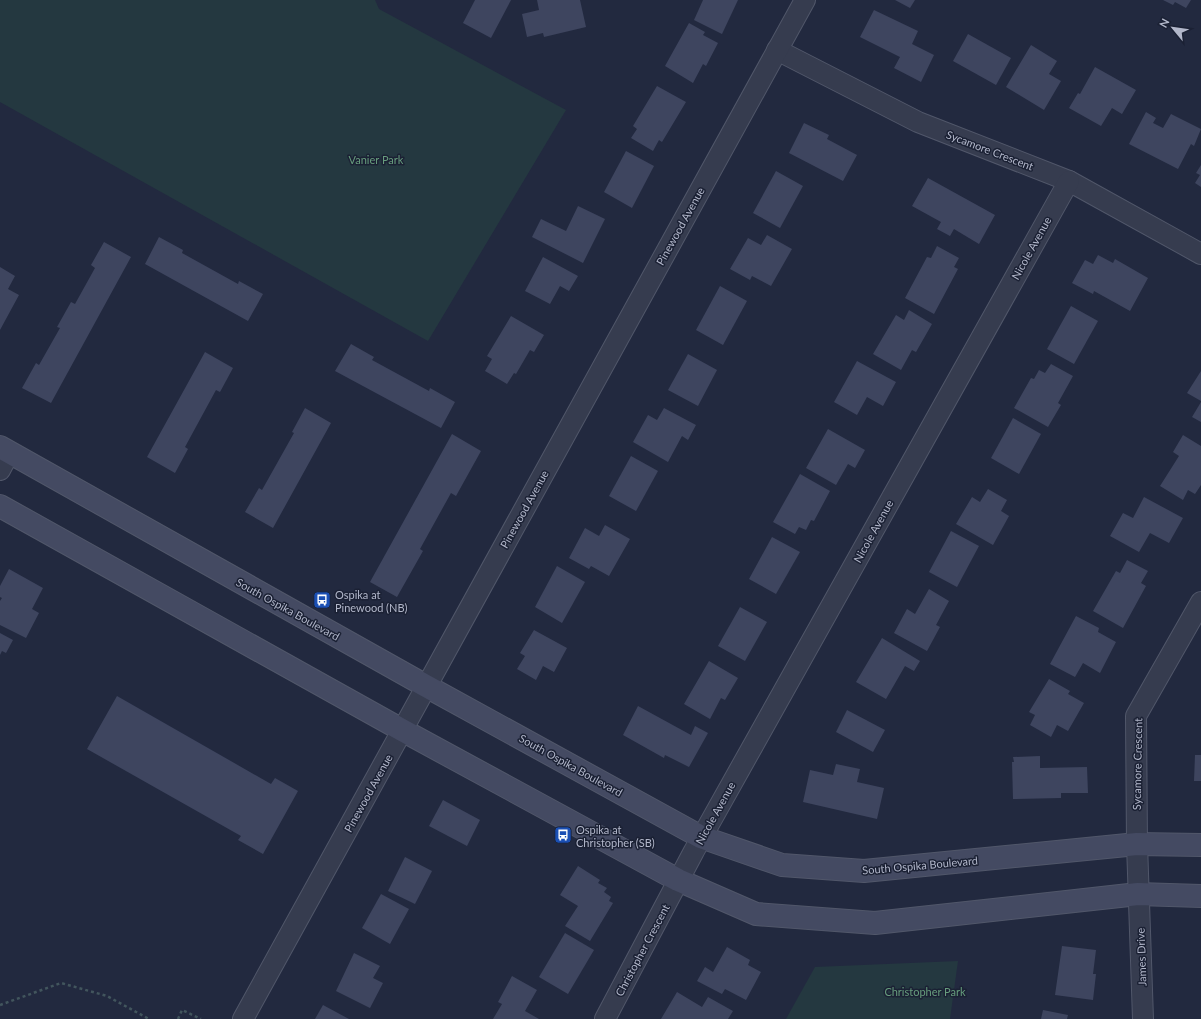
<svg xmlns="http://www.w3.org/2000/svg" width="1201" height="1019" viewBox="0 0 1201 1019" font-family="Lato,sans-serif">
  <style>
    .green { fill: #243840 }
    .building { fill: #3e455f }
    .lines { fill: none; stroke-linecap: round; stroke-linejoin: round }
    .minor-casing { stroke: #51576a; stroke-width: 22 }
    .secondary-casing { stroke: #51576a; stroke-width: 24 }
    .path { stroke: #42555d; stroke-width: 2.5; stroke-dasharray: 3 3; stroke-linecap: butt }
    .minor { stroke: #363c4f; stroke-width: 20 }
    .secondary { stroke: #444a62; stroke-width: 22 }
    .labels { text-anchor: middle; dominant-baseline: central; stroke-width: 3; stroke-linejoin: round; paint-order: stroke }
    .street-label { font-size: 11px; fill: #b2b7ca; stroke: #1b2134 }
    .park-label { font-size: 11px; fill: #679d7d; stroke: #1b2134 }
    .poi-label { font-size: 11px; fill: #b2b7ca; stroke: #1b2134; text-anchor: start }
  </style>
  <rect width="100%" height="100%" fill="#22293f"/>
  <g class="green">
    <path d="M0 0H375L379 9 566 110 428 341 0 102Z"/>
    <path d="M958 961 950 1019H786L815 967Z"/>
  </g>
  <g class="building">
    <path d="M475 0H511L491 38 463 23Z"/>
    <path d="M537 0H580L586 27 544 37 543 33 527 37 522 14 539 10Z"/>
    <path d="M703 0H738L722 34 694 20Z"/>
    <path d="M895 0H915L910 8Z"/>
    <path d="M1163 0H1191L1186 8 1175 2 1173 5Z"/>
    <path d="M874 10 918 31 912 44 934 55 921 82 894 68 900 57 860 37Z"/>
    <path d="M689 23 705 32 703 35 718 43 706 66 703 64 693 83 665 66Z"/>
    <path d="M968 34 1011 58 996 85 953 61Z"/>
    <path d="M1031 45 1057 61 1049 74 1061 81 1044 110 1006 87Z"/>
    <path d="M1095 67 1136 90 1122 114 1112 108 1101 126 1069 108 1078 93 1080 94Z"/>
    <path d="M657 86 686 102 662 142 659 140 653 151 631 138 637 129 633 126Z"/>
    <path d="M1146 112 1156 118 1153 123 1163 128 1171 114 1201 129 1194 146 1191 144 1178 169 1129 144Z"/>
    <path d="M804 123 829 135 827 139 857 155 843 181 789 153Z"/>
    <path d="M626 151 654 166 632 208 604 192Z"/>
    <path d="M1201 165V187L1195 183 1200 175 1196 173Z"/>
    <path d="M776 171 803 186 780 228 753 213Z"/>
    <path d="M928 178 995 215 979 244 954 229 950 236 937 229 941 222 912 206Z"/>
    <path d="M578 206 605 219 583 263 532 237 541 219 566 231Z"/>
    <path d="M767 235 792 249 771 286 752 276 750 280 730 269 748 238 761 245Z"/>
    <path d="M159 237 183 250 182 253 238 284 239 281 263 294 248 321 145 264Z"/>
    <path d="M104 242 131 257 51 403 22 388 36 363 39 365 60 328 57 327 71 302 75 304 95 268 91 265Z"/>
    <path d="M937 246 959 258 954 267 958 269 934 314 905 298 927 257 931 258Z"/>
    <path d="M1098 255 1113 263 1115 259 1148 278 1130 311 1094 291 1093 294 1072 283 1085 260 1093 264Z"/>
    <path d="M543 257 578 276 569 291 560 286 550 304 525 291Z"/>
    <path d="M0 267 15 276 8 289 19 295 0 330Z"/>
    <path d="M720 286 747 301 723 345 696 330Z"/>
    <path d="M1071 306 1098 321 1074 364 1047 349Z"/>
    <path d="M909 310 932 324 916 352 912 350 901 370 873 354 896 315 904 320Z"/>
    <path d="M511 316 544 335 534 352 530 350 516 374 514 373 507 384 485 371 492 359 487 356Z"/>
    <path d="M351 344 374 357 372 360 429 391 430 388 455 402 441 428 335 371Z"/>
    <path d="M205 352 233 368 220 392 216 390 185 447 188 449 175 473 147 457Z"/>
    <path d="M688 354 717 370 698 406 668 390Z"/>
    <path d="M857 361 896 382 883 406 867 397 857 415 834 402Z"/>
    <path d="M1051 364 1073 376 1058 403 1061 405 1048 427 1014 408 1031 378 1034 379 1039 370 1045 373Z"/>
    <path d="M1201 371V401L1187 393Z"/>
    <path d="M1201 402V422L1192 417Z"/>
    <path d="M305 408 331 423 273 528 245 512 259 488 262 490 294 433 292 432Z"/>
    <path d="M664 408 696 425 688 440 682 436 668 462 633 442 648 415 657 420Z"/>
    <path d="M1013 418 1041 434 1019 474 991 458Z"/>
    <path d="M828 429 865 450 855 468 848 464 836 485 806 468Z"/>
    <path d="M452 434 481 451 456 496 451 493 420 549 423 551 397 597 370 582Z"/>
    <path d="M1183 435 1201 446V485L1195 494 1188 490 1183 500 1160 486 1179 456 1173 452Z"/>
    <path d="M631 456 658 471 636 511 609 496Z"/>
    <path d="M800 474 830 491 814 521 811 520 806 530 799 527 795 534 773 522Z"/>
    <path d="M988 489 1007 500 1001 511 1009 516 993 545 956 524 972 497 980 502Z"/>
    <path d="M1144 497 1183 518 1169 543 1150 533 1139 552 1110 536 1123 513 1133 518Z"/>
    <path d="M605 525 630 539 609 576 591 566 589 569 569 558 585 528 599 536Z"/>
    <path d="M951 531 979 546 957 587 929 572Z"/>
    <path d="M772 537 800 552 776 594 749 579Z"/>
    <path d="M1127 560 1148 571 1141 583 1146 586 1123 628 1093 611 1116 571 1120 573Z"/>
    <path d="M557 566 585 582 562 623 535 607Z"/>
    <path d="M9 569 43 588 32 609 39 613 26 638 0 625V601L2 598 0 597V586Z"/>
    <path d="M929 589 949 601 936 625 940 627 927 651 894 633 907 609 915 614Z"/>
    <path d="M740 607 767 622 745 661 718 646Z"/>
    <path d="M1076 616 1099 628 1098 632 1116 642 1100 673 1083 663 1075 677 1050 664Z"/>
    <path d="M534 630 567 648 554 672 543 666 536 680 517 669 525 656 520 653Z"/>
    <path d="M0 633 13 640 6 653 2 651 0 655Z"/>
    <path d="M882 638 920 661 914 671 905 666 886 699 856 682Z"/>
    <path d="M709 661 738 678 725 700 721 698 710 719 684 704Z"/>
    <path d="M1049 679 1070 691 1068 694 1084 703 1068 731 1057 725 1051 737 1030 725 1035 715 1029 712Z"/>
    <path d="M117 696 271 784 275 778 298 791 263 854 238 840 241 836 87 749Z"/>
    <path d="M638 706 691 735 695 726 708 733 689 767 665 755 664 758 623 735Z"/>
    <path d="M847 710 885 730 873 752 836 732Z"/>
    <path d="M1195 755H1201V781H1194Z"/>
    <path d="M1040 756V768L1087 767 1088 793H1061V798L1013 799 1012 762H1014L1013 757Z"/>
    <path d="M836 764 860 769 857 782 884 788 877 819 803 802 810 770 833 775Z"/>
    <path d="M443 800 480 820 467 846 429 826Z"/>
    <path d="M405 857 432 871 415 904 388 891Z"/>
    <path d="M578 866 600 880 598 883 607 888 604 892 611 897 609 901 613 903 590 941 565 926 578 906 560 895Z"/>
    <path d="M381 894 409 909 390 944 362 928Z"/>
    <path d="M565 933 594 950 568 994 539 977Z"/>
    <path d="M1062 946 1096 950 1093 974H1096L1093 1000 1055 995Z"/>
    <path d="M727 947 750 960 748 965 761 972 746 1000 725 989 722 994 697 981 705 967 713 972Z"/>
    <path d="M354 953 380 966 373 978 383 983 370 1008 336 991Z"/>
    <path d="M512 976 537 990 525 1011 539 1019H493L502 1004 498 1002Z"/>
    <path d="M677 992 702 1007 708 997 733 1011 728 1019H661Z"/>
    <path d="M323 1005 349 1019H315Z"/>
    <path d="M1043 1010 1068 1015 1067 1019H1041Z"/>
  </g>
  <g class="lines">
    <defs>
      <g id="minor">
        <path d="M777 50 918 122 1069 181 1201 254"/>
        <path d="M0 470 9 453"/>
        <path d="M243 1019 805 0"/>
        <path d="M605 1019 694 851 1069 181"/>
        <path d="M1143 1019 1137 844 1136 716 1201 602"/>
      </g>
      <g id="secondary">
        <path d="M0 447 426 686 701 837 782 865 864 871 1137 844 1201 845"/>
        <path d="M0 506 402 730 678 880 756 914 875 923 1138 894 1201 896"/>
      </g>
    </defs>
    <use href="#minor" class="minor-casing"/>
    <use href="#secondary" class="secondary-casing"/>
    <g class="path">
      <path d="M0 1005 61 983 107 996 149 1019"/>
      <path d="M178 1019 182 1010 201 1019"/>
    </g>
    <use href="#minor" class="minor"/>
    <use href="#secondary" class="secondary"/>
  </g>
  <defs>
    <symbol id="bus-square" viewBox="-11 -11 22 22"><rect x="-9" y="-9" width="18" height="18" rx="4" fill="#1a4fb4" stroke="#1b2134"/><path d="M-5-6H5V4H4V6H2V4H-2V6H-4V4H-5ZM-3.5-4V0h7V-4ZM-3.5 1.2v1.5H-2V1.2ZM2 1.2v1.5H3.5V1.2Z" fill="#fff"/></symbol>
  </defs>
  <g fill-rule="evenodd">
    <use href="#bus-square" x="312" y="590" width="20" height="20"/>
    <use href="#bus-square" x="553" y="825" width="20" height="20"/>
  </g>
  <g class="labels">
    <g class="street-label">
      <text transform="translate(990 150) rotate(21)">Sycamore Crescent</text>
      <text transform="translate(680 226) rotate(-61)">Pinewood Avenue</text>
      <text transform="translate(1031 248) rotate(-61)">Nicole Avenue</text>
      <text transform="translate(524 509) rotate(-61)">Pinewood Avenue</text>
      <text transform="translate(873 531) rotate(-61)">Nicole Avenue</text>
      <text transform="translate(288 609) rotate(29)">South Ospika Boulevard</text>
      <text transform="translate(1137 764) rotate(-89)">Sycamore Crescent</text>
      <text transform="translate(571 765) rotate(29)">South Ospika Boulevard</text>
      <text transform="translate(368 793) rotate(-61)">Pinewood Avenue</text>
      <text transform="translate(715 813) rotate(-61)">Nicole Avenue</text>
      <text transform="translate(920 865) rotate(-5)">South Ospika Boulevard</text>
      <text transform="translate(642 950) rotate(-62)">Christopher Crescent</text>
      <text transform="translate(1141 957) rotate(-92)">James Drive</text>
    </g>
    <g class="park-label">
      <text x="376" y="159">Vanier Park</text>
      <text x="925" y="991">Christopher Park</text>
    </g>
    <g class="poi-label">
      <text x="335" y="594">Ospika at<tspan x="335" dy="13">Pinewood (NB)</tspan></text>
      <text x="576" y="829">Ospika at<tspan x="576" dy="13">Christopher (SB)</tspan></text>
    </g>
  </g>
  <g transform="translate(1173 28) rotate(299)" stroke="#1b2134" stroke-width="3" paint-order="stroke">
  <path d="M0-3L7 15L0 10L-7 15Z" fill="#b2b7ca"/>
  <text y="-6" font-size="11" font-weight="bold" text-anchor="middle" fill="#b2b7ca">N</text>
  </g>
</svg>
